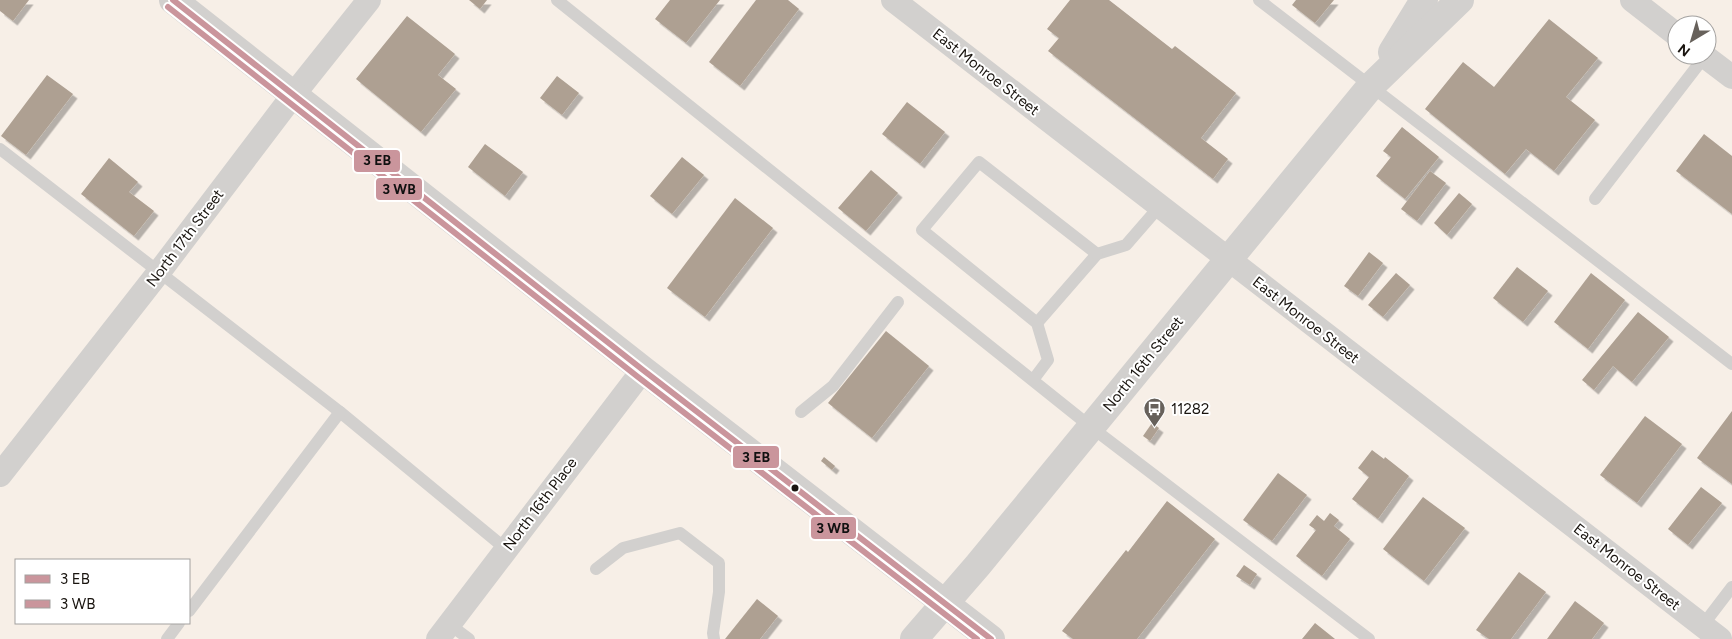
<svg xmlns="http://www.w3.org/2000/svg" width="1732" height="639" viewBox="0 0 1732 639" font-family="Figtree,sans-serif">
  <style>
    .building { fill: #aea092; filter: url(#shadow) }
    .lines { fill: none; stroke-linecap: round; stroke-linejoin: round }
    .lane { stroke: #d2d0ce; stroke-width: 12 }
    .street { stroke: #d2d0ce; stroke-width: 24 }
    .secondary { stroke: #d2d0ce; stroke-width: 28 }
    .primary { stroke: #d2d0ce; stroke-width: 28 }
    .bus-1-casing { stroke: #fff; stroke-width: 10 }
    .bus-2-casing { stroke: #fff; stroke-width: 10 }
    .bus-1 { stroke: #ca959c; stroke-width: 6 }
    .bus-2 { stroke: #ca959c; stroke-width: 6 }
    .bus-dot { fill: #19140f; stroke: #fff; stroke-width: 2 }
    .labels { text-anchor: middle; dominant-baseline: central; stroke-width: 4; stroke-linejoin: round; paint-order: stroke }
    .street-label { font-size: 15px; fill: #19140f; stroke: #fff }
    .poi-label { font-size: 15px; fill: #19140f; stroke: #fff; text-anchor: start }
    .line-badge { stroke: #fff; stroke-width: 2 }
    .pale-badge-label { font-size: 14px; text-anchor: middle; font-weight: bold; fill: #111 }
  </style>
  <defs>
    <filter id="shadow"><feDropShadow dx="4.5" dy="4.5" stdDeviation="0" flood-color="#0004"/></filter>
  </defs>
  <rect width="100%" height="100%" fill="#f7efe7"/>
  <g class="building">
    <path d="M0 0H29L13 21 0 11Z"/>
    <path d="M469 0H487L480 9Z"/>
    <path d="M670 0H720L686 43 655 19Z"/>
    <path d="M756 0H788L799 9 740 86 709 62Z"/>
    <path d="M1070 0H1109L1172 49 1175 46 1236 93 1201 138 1228 159 1213 179 1048 51 1059 38 1047 29Z"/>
    <path d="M1296 0H1334L1315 23 1292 5Z"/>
    <path d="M407 16 455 54 438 75 456 89 421 132 356 79Z"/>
    <path d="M1549 19 1598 58 1566 97 1595 120 1554 171 1526 149 1505 174 1425 109 1463 62 1494 87Z"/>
    <path d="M47 75 73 94 26 155 1 136Z"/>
    <path d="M557 76 579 93 562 115 540 98Z"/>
    <path d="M907 102 945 132 920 164 882 134Z"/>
    <path d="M1402 127 1439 157 1405 199 1376 176 1391 157 1383 151Z"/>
    <path d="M1704 134 1732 156V214L1676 171Z"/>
    <path d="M485 144 523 172 505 196 468 167Z"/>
    <path d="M682 157 704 175 672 214 650 196Z"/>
    <path d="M109 158 138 182 129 192 154 211 134 236 81 194Z"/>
    <path d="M871 170 898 193 866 231 838 208Z"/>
    <path d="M1430 171 1446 183 1417 221 1401 209Z"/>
    <path d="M1459 193 1472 204 1447 235 1434 223Z"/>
    <path d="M735 198 773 228 705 317 667 288Z"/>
    <path d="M1369 252 1383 263 1358 296 1344 286Z"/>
    <path d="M1517 267 1548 291 1523 322 1493 298Z"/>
    <path d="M1396 273 1410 285 1383 317 1368 305Z"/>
    <path d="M1591 273 1625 300 1588 349 1554 322Z"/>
    <path d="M1638 312 1669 337 1632 382 1613 366 1594 390 1582 380Z"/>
    <path d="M886 331 929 366 872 438 828 403Z"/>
    <path d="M1732 411V484L1697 458Z"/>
    <path d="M1645 416 1682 444 1637 503 1600 475Z"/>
    <path d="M1152 423 1159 428 1150 441 1143 436Z"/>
    <path d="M1372 450 1384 459 1385 457 1409 476 1378 519 1352 499 1369 477 1358 468Z"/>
    <path d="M824 457 835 466 832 470 821 461Z"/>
    <path d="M1278 473 1307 495 1272 541 1243 520Z"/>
    <path d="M1701 487 1722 503 1688 545 1668 529Z"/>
    <path d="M1423 497 1465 528 1424 581 1383 549Z"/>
    <path d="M1167 501 1215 539 1137 639H1073L1062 631 1126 550 1128 552Z"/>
    <path d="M1330 513 1339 520 1334 526 1350 539 1322 576 1296 556 1316 530 1309 525 1317 515 1324 521Z"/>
    <path d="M1244 565 1257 574 1250 585 1236 576Z"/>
    <path d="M1519 572 1546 592 1511 639H1489L1476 630Z"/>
    <path d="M757 599 778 616 760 639H725Z"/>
    <path d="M1575 601 1604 623 1592 639H1547Z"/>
    <path d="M1315 623 1335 639H1302Z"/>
  </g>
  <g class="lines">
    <g class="lane">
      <path d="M557 0 1091 427 1369 639"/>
      <path d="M1259 0 1732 364"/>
      <path d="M0 149 340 412 506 549"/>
      <path d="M1595 199 1705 56"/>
      <path d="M1037 323 1097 254 1126 245 1159 207"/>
      <path d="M1033 380 1048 360 1037 323 922 230 979 162 1097 254"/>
      <path d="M801 412 833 386 898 302"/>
      <path d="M596 569 623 548 680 533 719 563V592L713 633 714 639"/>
      <path d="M189 611 340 412"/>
      <path d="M449 624 469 639"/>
      <path d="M1703 625 1732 587"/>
      <path d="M167 639 179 623"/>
    </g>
    <g class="street">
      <path d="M893 0 1720 639"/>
      <path d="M1632 0 1677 35"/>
      <path d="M1703 55 1732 77"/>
      <path d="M0 475 159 272 294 94 369 0"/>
      <path d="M438 639 643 370"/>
    </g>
    <g class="secondary">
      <path d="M1392 52 1424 0"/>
      <path d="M914 639 978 565 1370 87 1460 0"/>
    </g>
    <path class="primary" d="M173 0 643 370 991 639"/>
    <defs>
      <path id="bus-1" d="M173 0 643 370 991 639"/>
      <path id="bus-2" d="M168 7 638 377 977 639"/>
    </defs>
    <use href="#bus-1" class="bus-1-casing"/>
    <use href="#bus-2" class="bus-2-casing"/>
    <use href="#bus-1" class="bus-1"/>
    <use href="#bus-2" class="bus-2"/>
  </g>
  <defs>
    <symbol id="bus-pin" viewBox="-11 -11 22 30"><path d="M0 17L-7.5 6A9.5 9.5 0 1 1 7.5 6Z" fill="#67615b" stroke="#fff"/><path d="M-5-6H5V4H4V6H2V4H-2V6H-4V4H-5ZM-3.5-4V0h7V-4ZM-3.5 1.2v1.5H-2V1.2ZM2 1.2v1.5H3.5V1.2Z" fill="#fff"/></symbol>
  </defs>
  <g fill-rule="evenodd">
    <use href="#bus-pin" x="1142" y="396" width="25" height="34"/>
  </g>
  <circle class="bus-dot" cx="795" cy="488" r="4.5"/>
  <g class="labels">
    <g class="street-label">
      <text transform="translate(986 72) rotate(38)">East Monroe Street</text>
      <text transform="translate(185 238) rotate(-53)">North 17th Street</text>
      <text transform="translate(1306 320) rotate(38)">East Monroe Street</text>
      <text transform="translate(1143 364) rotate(-51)">North 16th Street</text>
      <text transform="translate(540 504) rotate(-53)">North 16th Place</text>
      <text transform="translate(1627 567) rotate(38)">East Monroe Street</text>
    </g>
    <g class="poi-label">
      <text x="1171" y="409">11282</text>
    </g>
  </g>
  <g class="line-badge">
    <rect x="353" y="149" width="48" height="24" rx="5" fill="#ca959c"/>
    <rect x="375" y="177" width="48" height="24" rx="5" fill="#ca959c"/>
    <rect x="732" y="445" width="48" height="24" rx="5" fill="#ca959c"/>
    <rect x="810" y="516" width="47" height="24" rx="5" fill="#ca959c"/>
  </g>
  <g class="pale-badge-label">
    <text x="377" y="165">3 EB</text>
    <text x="399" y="194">3 WB</text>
    <text x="756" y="462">3 EB</text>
    <text x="833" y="533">3 WB</text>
  </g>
  <rect x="15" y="559" width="175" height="65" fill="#ffffff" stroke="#a3a19f"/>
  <rect x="25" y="575" width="25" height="8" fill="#ca959c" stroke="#a3a19f"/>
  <text x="60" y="584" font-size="15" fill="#19140f">3 EB</text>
  <rect x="25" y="600" width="25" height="8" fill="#ca959c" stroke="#a3a19f"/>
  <text x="60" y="609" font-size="15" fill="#19140f">3 WB</text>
  <g transform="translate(1692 40) rotate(218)"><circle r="24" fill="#ffffff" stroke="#a3a19f"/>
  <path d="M0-4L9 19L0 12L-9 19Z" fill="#67615b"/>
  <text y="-8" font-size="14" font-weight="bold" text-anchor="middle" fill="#19140f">N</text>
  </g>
</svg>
